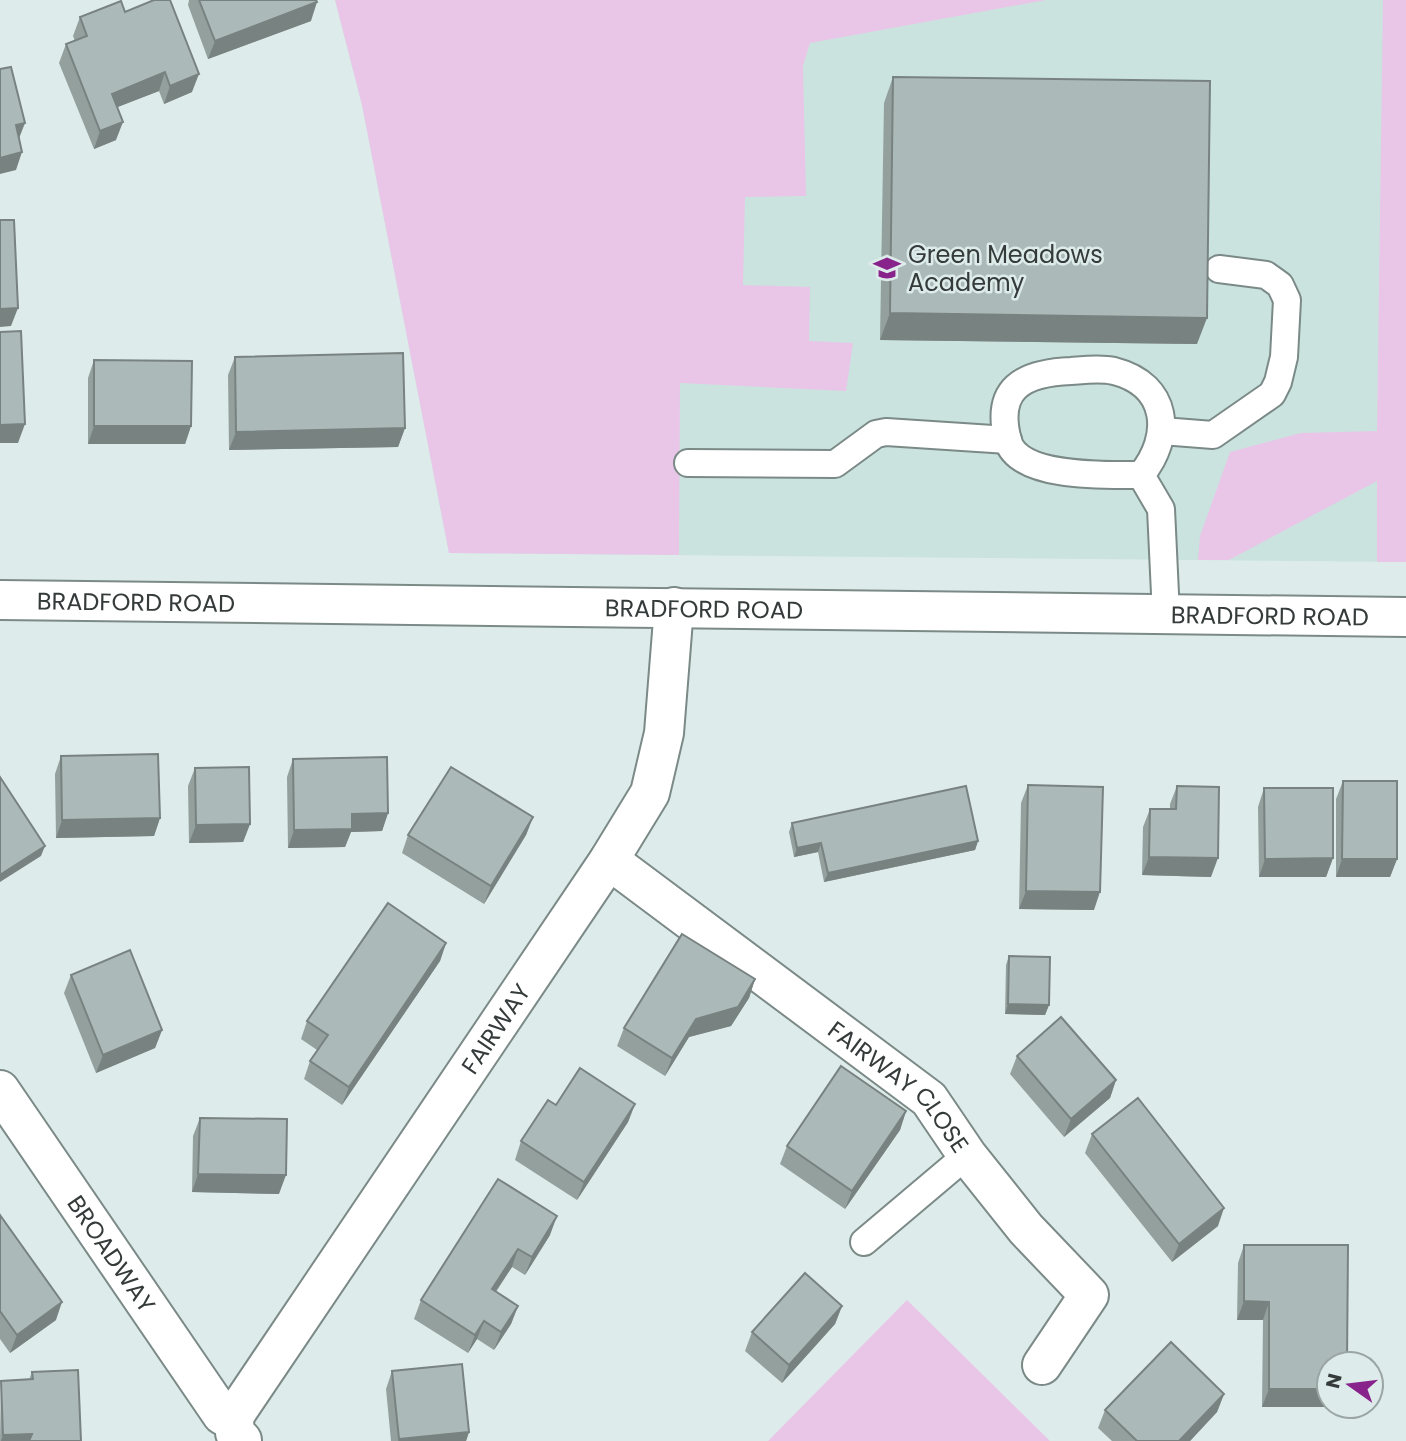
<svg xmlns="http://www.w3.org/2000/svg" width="1406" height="1441" viewBox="0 0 1406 1441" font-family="Poppins,sans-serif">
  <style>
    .built { fill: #cae3df }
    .green { fill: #e9c6e8 }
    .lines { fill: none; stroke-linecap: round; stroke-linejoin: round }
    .service-casing { stroke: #7b8a87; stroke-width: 30 }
    .minor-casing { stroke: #7b8a87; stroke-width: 42 }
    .primary-casing { stroke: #7b8a87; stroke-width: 42 }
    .service { stroke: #fff; stroke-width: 26 }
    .minor { stroke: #fff; stroke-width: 38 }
    .primary { stroke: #fff; stroke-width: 38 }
    .wall { fill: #93a09e }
    .shaded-wall { fill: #788281 }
    .building { fill: #abbab8; stroke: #788281; stroke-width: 2 }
    .labels { text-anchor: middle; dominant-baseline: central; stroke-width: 5; stroke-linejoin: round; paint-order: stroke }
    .poi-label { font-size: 24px; fill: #353b3a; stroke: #ddecea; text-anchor: start }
    .street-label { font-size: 24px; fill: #353b3a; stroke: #ddecea }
  </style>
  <rect width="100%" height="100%" fill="#ddecea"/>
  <path class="built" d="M335 0H1406V562L449 553 362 105Z"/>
  <g class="green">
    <path d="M335 0H1046L810 43 803 66 806 196 745 197 743 285 810 287 809 341 853 343 846 391 680 383 679 555 449 553 362 105Z"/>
    <path d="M1383 0H1406V562H1377V481L1229 560H1198L1200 536 1230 452 1301 433 1377 431Z"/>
    <path d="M907 1300 1050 1441H768Z"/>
  </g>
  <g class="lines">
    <defs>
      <g id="service">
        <path d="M1162 431 1213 435 1272 394 1278 382 1284 357 1287 300 1280 285 1266 275 1219 269"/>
        <path d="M688 463 835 464 876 434 886 432 1008 440"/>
        <path d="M1141 475C1173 436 1169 385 1114 371 1100 368 1085 370 1071 371 1023 373 994 388 1008 441 1019 479 1109 475 1141 475L1161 509 1166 615"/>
        <path d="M864 1242 967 1155"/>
      </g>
      <g id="minor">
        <path id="s1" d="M609 860 929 1099 967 1155 1026 1229 1089 1295 1042 1365"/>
        <path id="s2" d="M0 1090 222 1415 234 1421 235 1433 242 1440"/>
        <path id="s3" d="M232 1419 609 860 650 793 664 733 674 607"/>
      </g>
      <g id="primary">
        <path id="s4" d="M0 600 1406 617"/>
      </g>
    </defs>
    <use href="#service" class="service-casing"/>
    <use href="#minor" class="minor-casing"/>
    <use href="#primary" class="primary-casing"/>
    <use href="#service" class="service"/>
    <use href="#minor" class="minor"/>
    <use href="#primary" class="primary"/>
  </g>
  <g class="wall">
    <path d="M189 0H199L311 21 208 59 188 5Z"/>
    <path d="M125 12 192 92 164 104 159 91 117 107 116 140 94 149 59 63 66 44 75 41 73 36 80 17Z"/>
    <path d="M893 77 1197 344 880 340 884 103Z"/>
    <path d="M235 357 405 428 398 447 229 450 228 375Z"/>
    <path d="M94 360 191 426 185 444H88V378Z"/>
    <path d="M61 756 160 818 154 836 56 838 55 774Z"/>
    <path d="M293 759 388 813 382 831 351 832 345 847 288 848 287 777Z"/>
    <path d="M195 768 250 824 243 842 189 843 188 786Z"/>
    <path d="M1343 781 1397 859 1390 877H1336V799Z"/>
    <path d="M1028 785 1094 910 1019 909 1021 803Z"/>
    <path d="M1177 786 1211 877 1142 875 1143 827 1150 809H1170V804Z"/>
    <path d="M1264 788 1333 858 1326 877H1259L1258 807Z"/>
    <path d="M533 817 526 835 484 904 402 853 408 835Z"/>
    <path d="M792 823 978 841 975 850 824 882 818 852 794 857 789 832Z"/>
    <path d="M446 943 440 961 342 1105 304 1079 310 1061 317 1050 301 1039 307 1021Z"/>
    <path d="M1009 956 1049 1005 1045 1015 1005 1014 1006 965Z"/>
    <path d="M71 975 162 1030 155 1048 96 1073 64 993Z"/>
    <path d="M755 979 749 998 731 1026 689 1037 665 1076 617 1046 624 1028Z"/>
    <path d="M1017 1056 1116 1080 1110 1098 1064 1137 1010 1074Z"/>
    <path d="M635 1104 628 1122 577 1200 515 1160 521 1141Z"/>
    <path d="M906 1111 900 1130 845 1209 780 1164 787 1146Z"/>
    <path d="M200 1118 279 1194 192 1192 193 1136Z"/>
    <path d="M1092 1134 1218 1226 1172 1262 1085 1153Z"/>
    <path d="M498 1179 550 1235 525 1275 512 1267 496 1292 518 1306 511 1324 494 1350 477 1339 468 1353 414 1319 421 1300Z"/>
    <path d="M0 1215 56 1320 10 1353 0 1339Z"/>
    <path d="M1244 1245 1341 1407H1262L1263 1320H1237L1238 1263Z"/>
    <path d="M842 1306 835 1324 782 1383 745 1351 752 1332Z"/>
    <path d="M392 1371 469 1432 466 1441H391L386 1389Z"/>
    <path d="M32 1372 81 1441H0L1 1381 29 1380Z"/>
    <path d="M1224 1394 1217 1412 1190 1441H1112L1098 1428 1105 1410Z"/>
  </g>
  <g class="shaded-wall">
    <path d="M317 2 311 21 208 59 215 41Z"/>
    <path d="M165 72 159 91 105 112 112 94Z"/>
    <path d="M199 74 192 92 164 104 170 86Z"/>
    <path d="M123 122 116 140 94 149 100 131Z"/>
    <path d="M25 123 18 141 16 125Z"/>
    <path d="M22 152 16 170 0 174V158Z"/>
    <path d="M18 308 11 326 0 327V309Z"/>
    <path d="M890 313 1207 318 1197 344 880 340Z"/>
    <path d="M25 424 18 443H0V425Z"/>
    <path d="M94 426H191L185 444H88Z"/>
    <path d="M405 428 398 447 229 450 236 432Z"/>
    <path d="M388 813 382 831 351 832 345 847 288 848 294 830 352 814Z"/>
    <path d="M533 817 526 835 484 904 491 886Z"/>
    <path d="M160 818 154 836 56 838 62 820Z"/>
    <path d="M250 824 243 842 189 843 196 825Z"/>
    <path d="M978 841 975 850 824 882 828 873Z"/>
    <path d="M821 843 818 852 794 857 797 848Z"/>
    <path d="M45 846 41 856 0 882V875Z"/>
    <path d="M1149 857 1218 858 1211 877 1142 875Z"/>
    <path d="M1333 858 1326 877H1259L1265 859Z"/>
    <path d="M1342 859H1397L1390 877H1336Z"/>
    <path d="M1026 891 1100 892 1094 910 1019 909Z"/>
    <path d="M446 943 440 961 342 1105 349 1087Z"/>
    <path d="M755 979 749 998 731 1026 689 1037 665 1076 672 1058 696 1019Z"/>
    <path d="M1008 1004 1049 1005 1045 1015 1005 1014Z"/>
    <path d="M162 1030 155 1048 96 1073 103 1055Z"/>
    <path d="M1116 1080 1110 1098 1064 1137 1071 1119Z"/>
    <path d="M635 1104 628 1122 577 1200 584 1182Z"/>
    <path d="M906 1111 900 1130 845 1209 852 1191Z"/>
    <path d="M198 1174 286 1175 279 1194 192 1192Z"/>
    <path d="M1224 1208 1218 1226 1172 1262 1179 1244Z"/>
    <path d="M557 1216 550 1235 525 1275 532 1257Z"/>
    <path d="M518 1249 512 1267 485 1307 492 1289Z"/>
    <path d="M1244 1301 1269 1302 1263 1320H1237Z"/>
    <path d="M62 1302 56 1320 10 1353 17 1335Z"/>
    <path d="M518 1306 511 1324 494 1350 501 1332Z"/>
    <path d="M842 1306 835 1324 782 1383 789 1365Z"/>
    <path d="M484 1321 477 1339 468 1353 475 1335Z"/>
    <path d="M1269 1389H1329V1406H1341V1407H1262Z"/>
    <path d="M1224 1394 1217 1412 1190 1441H1179Z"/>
    <path d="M469 1432 466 1441H398L399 1439Z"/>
    <path d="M32 1434 30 1441H1L3 1435Z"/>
  </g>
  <g class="building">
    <path d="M154 0H170L199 74 170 86 165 72 112 94 123 122 100 131 66 44 87 36 80 17 121 1 125 12Z"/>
    <path d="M199 0H316L317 2 215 41Z"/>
    <path d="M11 67 25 123 16 125 22 152 0 158V69Z"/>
    <path d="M893 77 1210 81 1207 318 890 313Z"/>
    <path d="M0 220H14L18 308 0 309Z"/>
    <path d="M21 331 25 424 0 425V332Z"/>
    <path d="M403 353 405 428 236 432 235 357Z"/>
    <path d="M94 360 192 361 191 426H94Z"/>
    <path d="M158 754 160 818 62 820 61 756Z"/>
    <path d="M387 757 388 813 352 814V829L294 830 293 759Z"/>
    <path d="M249 767 250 824 196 825 195 768Z"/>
    <path d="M451 767 533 817 491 886 408 835Z"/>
    <path d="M0 777 45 846 0 875Z"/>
    <path d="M1343 781H1397V859H1342Z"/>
    <path d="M1028 785 1103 787 1100 892 1026 891Z"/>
    <path d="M966 786 978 841 828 873 821 843 797 848 792 823Z"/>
    <path d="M1177 786 1219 787 1218 858 1149 857 1150 809H1176Z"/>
    <path d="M1264 788H1333V858L1265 859Z"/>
    <path d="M388 903 446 943 349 1087 310 1061 328 1035 307 1021Z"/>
    <path d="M682 934 755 979 738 1007 696 1019 672 1058 624 1028Z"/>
    <path d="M130 950 162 1030 103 1055 71 975Z"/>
    <path d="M1009 956 1050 957 1049 1005 1008 1004Z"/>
    <path d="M1061 1017 1116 1080 1071 1119 1017 1056Z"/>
    <path d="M841 1066 906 1111 852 1191 787 1146Z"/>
    <path d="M580 1068 635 1104 584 1182 521 1141 548 1100 556 1105Z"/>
    <path d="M1138 1098 1224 1208 1179 1244 1092 1134Z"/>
    <path d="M200 1118 287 1119 286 1175 198 1174Z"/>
    <path d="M498 1179 557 1216 532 1257 518 1249 492 1289 518 1306 501 1332 484 1321 475 1335 421 1300Z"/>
    <path d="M0 1215 62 1302 17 1335 0 1311Z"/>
    <path d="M1244 1245H1348L1347 1364H1329V1389H1269V1302L1244 1301Z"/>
    <path d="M805 1273 842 1306 789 1365 752 1332Z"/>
    <path d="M1171 1342 1224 1394 1179 1441H1137L1105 1410Z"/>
    <path d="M462 1364 469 1432 399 1439 392 1371Z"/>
    <path d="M78 1370 81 1441H29L32 1434 3 1435 1 1381 33 1379 32 1372Z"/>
  </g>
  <defs>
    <symbol id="school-bare" viewBox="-9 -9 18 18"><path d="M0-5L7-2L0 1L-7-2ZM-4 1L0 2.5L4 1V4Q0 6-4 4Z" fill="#88238b" stroke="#ddecea" stroke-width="2.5" paint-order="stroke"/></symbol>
  </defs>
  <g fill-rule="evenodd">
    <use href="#school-bare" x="868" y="249" width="38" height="38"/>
  </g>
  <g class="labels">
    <g class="poi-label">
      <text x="908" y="254">Green Meadows<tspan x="908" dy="28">Academy</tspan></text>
    </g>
    <g class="street-label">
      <text stroke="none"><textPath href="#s4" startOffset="136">BRADFORD ROAD</textPath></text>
      <text stroke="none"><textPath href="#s4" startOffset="704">BRADFORD ROAD</textPath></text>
      <text stroke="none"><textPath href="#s4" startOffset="1270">BRADFORD ROAD</textPath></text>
      <text stroke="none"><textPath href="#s3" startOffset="471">FAIRWAY</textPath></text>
      <text stroke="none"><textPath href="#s1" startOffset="369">FAIRWAY CLOSE</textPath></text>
      <text stroke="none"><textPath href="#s2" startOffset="198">BROADWAY</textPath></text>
    </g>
  </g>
  <g transform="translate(1350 1385) rotate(284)"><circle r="33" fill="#ddecea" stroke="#9aa5a4" stroke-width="2"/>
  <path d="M0-5L12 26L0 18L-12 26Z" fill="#88238b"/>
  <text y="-10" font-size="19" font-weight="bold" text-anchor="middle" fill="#353b3a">N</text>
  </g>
</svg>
